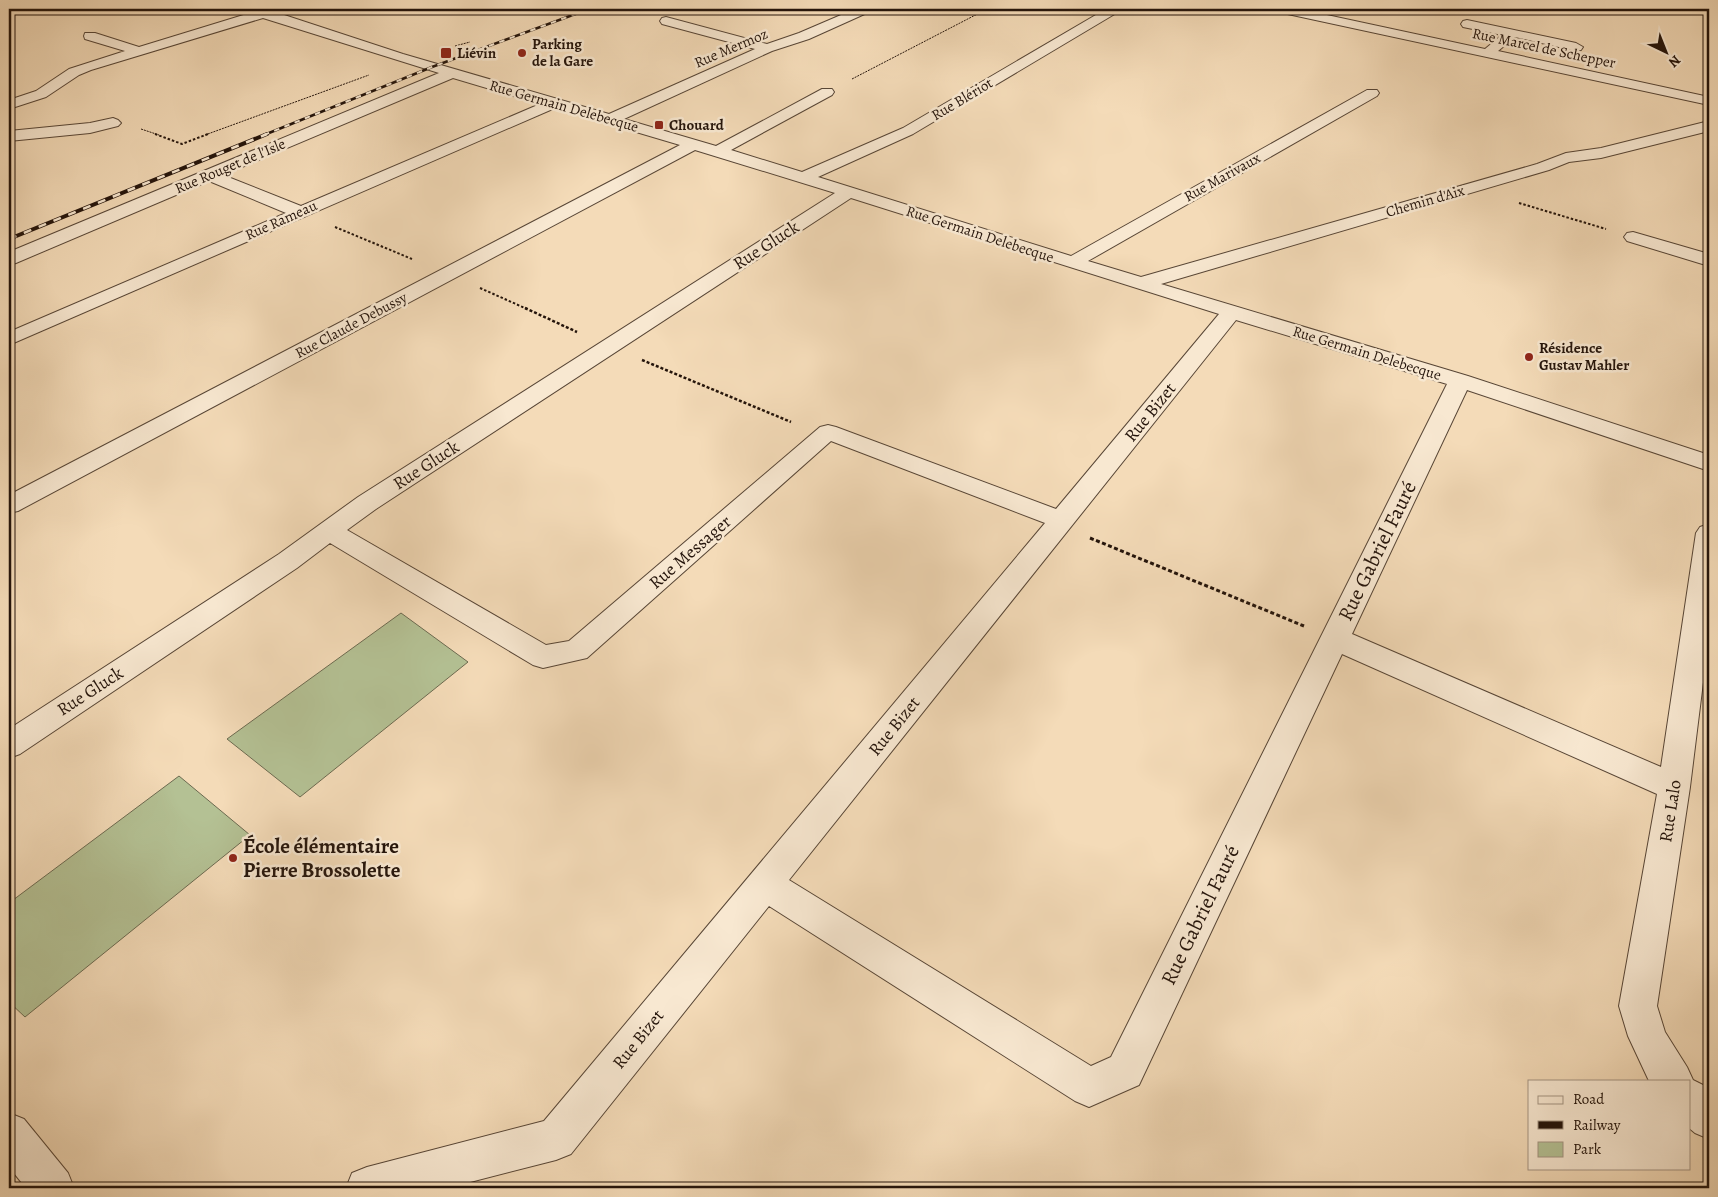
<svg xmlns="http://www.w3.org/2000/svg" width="1718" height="1197" viewBox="0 0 1718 1197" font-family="Alegreya,serif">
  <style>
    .green { fill: #b4c194; stroke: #6c6a50 }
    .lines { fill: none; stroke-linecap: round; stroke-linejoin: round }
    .minor-casing { stroke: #584636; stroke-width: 2 }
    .path-far3 { stroke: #24140b; stroke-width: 1; stroke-dasharray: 2 1; stroke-linecap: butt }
    .path-far2 { stroke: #24140b; stroke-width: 2; stroke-dasharray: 2.5 2; stroke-linecap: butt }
    .path-far1 { stroke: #24140b; stroke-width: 2.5; stroke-dasharray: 3 2; stroke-linecap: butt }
    .path { stroke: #24140b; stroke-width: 3; stroke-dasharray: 4 2.5; stroke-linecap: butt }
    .minor { fill: #f8e8d1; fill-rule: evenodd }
    .rail-far1-casing { stroke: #24140b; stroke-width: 2.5 }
    .rail-casing { stroke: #24140b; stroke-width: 4 }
    .rail-far1 { stroke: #f8e8d1; stroke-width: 2; stroke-dasharray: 5.5; stroke-linecap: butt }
    .rail { stroke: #f8e8d1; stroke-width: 2.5; stroke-dasharray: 8; stroke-linecap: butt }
    .poi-dot { fill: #8f2418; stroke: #f8e8d1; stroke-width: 2 }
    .labels { text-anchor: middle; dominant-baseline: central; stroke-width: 5; stroke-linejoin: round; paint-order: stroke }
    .far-poi-label { font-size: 15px; font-weight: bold; fill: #24140b; stroke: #f8e8d1; text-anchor: start }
    .far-street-label { font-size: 15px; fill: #24140b; stroke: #f8e8d1 }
    .street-label { font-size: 18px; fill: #24140b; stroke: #f8e8d1 }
    .near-street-label { font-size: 21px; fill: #24140b; stroke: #f8e8d1 }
    .near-poi-label { font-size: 21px; font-weight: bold; fill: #24140b; stroke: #f8e8d1; text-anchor: start }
  </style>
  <rect width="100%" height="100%" fill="#f4dbb8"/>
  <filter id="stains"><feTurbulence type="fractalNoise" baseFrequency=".004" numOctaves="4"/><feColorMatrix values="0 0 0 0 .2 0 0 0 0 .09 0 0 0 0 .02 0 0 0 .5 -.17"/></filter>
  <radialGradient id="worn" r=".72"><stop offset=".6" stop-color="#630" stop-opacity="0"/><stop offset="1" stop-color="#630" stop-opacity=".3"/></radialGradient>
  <g class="green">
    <path d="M401 613 468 662 300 797 227 739Z"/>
    <path d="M179 776 250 835 25 1017 9 1002V903Z"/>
  </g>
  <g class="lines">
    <defs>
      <g id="minor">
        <path d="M243 9 269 10 403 54 609 114 755 49 662 24 660 21 662 18 666 17 767 44 799 33 855 9H871L869 12 809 39 772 51 624 119 716 146 822 89H832L834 92 832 95 731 150 802 172 903 128 1106 9H1120L1118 12 913 134 818 177 1071 256 1367 90H1377L1379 93 1377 96 1088 261 1141 277 1537 164 1566 153 1601 148 1709 121V131L1601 158 1569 162 1549 170 1161 284 1468 376 1709 455V471L1467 390 1352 634 1661 767 1696 533 1700 527 1709 524V634L1690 787 1657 1006 1665 1032 1687 1067 1693 1080 1703 1085 1709 1091V1139L1695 1133 1689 1128V1081H1649L1628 1036 1619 1006 1657 794 1342 654 1139 1085 1089 1107 1075 1101 769 906 571 1154 556 1160 447 1188H346L352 1173 367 1167 544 1121 1045 523 831 441 587 658 543 668 533 665 330 543 297 568 20 754 9 758V729L279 554 358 497 835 193 695 150 18 511 9 513V495L680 145 555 108 9 345V332L286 213 209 181 16 263 9 265V252L439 73 263 18 91 70 79 75 46 97 9 109V100L36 91 69 69 125 51 85 39 84 36 85 33H95L139 47 250 13ZM453 78 540 104 301 206 223 175ZM851 198 1219 314 1056 509 836 427 828 425 820 427 569 641 546 645 347 530 376 509ZM1236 320 1447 384 1111 1057 1091 1066 789 880Z"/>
        <path d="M1277 9H1299L1485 49 1502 35 1463 27 1461 24 1463 21 1467 20 1576 43 1583 47 1581 50 1576 51 1515 37 1498 51 1709 97V105L1283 13Z"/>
        <path d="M113 118 118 120 121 123 118 126 90 133 9 141V131L90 123Z"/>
        <path d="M1633 232 1709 254V266L1627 241 1624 237 1627 233Z"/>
        <path d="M9 1113 24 1119 68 1173 74 1188H26L9 1167Z"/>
      </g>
    </defs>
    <use href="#minor" class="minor-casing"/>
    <g class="path-far3">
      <path d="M455 46 470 42"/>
      <path d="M852 79 987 9"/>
      <path d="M141 129 159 135"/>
      <path d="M205 135 369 75"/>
    </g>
    <g class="path-far2">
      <path d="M155 134 182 144 208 134"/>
      <path d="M1519 203 1606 229"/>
      <path d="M335 227 412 259"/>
      <path d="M480 288 527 309"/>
    </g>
    <g class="path-far1">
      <path d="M525 308 577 332"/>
      <path d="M642 360 791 422"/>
    </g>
    <path class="path" d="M1090 538 1304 626"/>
    <use href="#minor" class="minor"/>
    <defs>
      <path id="rail-far1" d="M264 135 432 67 589 9"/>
      <path id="rail" d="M9 239 267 134"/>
    </defs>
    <use href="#rail-far1" class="rail-far1-casing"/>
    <use href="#rail" class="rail-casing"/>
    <use href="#rail-far1" class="rail-far1"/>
    <use href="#rail" class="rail"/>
  </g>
  <g class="poi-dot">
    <rect x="440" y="47" width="12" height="12" rx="2.5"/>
    <circle cx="522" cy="53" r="5"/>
    <rect x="654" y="120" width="10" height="10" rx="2.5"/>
    <circle cx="1529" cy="357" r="5"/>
    <circle cx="233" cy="858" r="5"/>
  </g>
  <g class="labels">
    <g class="far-poi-label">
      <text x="532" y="44">Parking<tspan x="532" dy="17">de la Gare</tspan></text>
      <text x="457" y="53">Liévin</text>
      <text x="669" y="125">Chouard</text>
      <text x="1539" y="348">Résidence<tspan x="1539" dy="17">Gustav Mahler</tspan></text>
    </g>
    <g class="far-street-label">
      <text transform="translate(731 48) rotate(-23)">Rue Mermoz</text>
      <text transform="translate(1544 48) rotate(12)">Rue Marcel de Schepper</text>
      <text transform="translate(962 99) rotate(-31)">Rue Blériot</text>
      <text transform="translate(564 106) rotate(16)">Rue Germain Delebecque</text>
      <text transform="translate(230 166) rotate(-23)">Rue Rouget de l'Isle</text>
      <text transform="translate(1222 177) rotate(-29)">Rue Marivaux</text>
      <text transform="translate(1425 201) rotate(-16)">Chemin d'Aix</text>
      <text transform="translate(281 220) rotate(-24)">Rue Rameau</text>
      <text transform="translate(980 234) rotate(18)">Rue Germain Delebecque</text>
      <text transform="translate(351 325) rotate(-28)">Rue Claude Debussy</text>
      <text transform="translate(1367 353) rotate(17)">Rue Germain Delebecque</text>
    </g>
    <g class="street-label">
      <text transform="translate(766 245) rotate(-33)">Rue Gluck</text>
      <text transform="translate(1150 412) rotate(-51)">Rue Bizet</text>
      <text transform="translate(426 465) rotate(-33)">Rue Gluck</text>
      <text transform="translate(690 552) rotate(-41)">Rue Messager</text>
      <text transform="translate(90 691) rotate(-33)">Rue Gluck</text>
      <text transform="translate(894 726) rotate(-51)">Rue Bizet</text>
      <text transform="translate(1670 811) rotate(-81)">Rue Lalo</text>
      <text transform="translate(638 1039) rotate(-51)">Rue Bizet</text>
    </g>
    <g class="near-street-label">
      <text transform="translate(1377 551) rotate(-64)">Rue Gabriel Fauré</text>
      <text transform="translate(1200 915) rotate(-64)">Rue Gabriel Fauré</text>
    </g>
    <g class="near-poi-label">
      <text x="243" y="846">École élémentaire<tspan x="243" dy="24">Pierre Brossolette</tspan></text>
    </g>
  </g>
  <rect width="1718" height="1197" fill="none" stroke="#f4dbb8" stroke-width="30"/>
  <rect x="10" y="10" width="1698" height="1177" fill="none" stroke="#24140b" stroke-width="2.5"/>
  <rect x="15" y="15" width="1688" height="1167" fill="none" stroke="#24140b"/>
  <rect x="1528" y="1080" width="162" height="90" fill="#f8e8d1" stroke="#a39382"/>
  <rect x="1538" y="1096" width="25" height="8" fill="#f8e8d1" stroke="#a39382"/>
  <text x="1573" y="1104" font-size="15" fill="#24140b">Road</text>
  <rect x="1538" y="1121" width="25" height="8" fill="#24140b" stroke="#a39382"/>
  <text x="1573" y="1130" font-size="15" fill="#24140b">Railway</text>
  <rect x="1538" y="1142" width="25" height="15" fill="#b4c194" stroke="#a39382"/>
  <text x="1573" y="1154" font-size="15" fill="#24140b">Park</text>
  <g transform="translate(1666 52) rotate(137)" stroke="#f8e8d1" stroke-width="4" paint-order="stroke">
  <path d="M0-4L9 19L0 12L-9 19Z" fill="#24140b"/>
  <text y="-8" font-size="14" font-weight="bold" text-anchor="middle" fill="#24140b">N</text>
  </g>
  <rect width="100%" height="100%" filter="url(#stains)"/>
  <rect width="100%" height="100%" fill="url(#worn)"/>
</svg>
